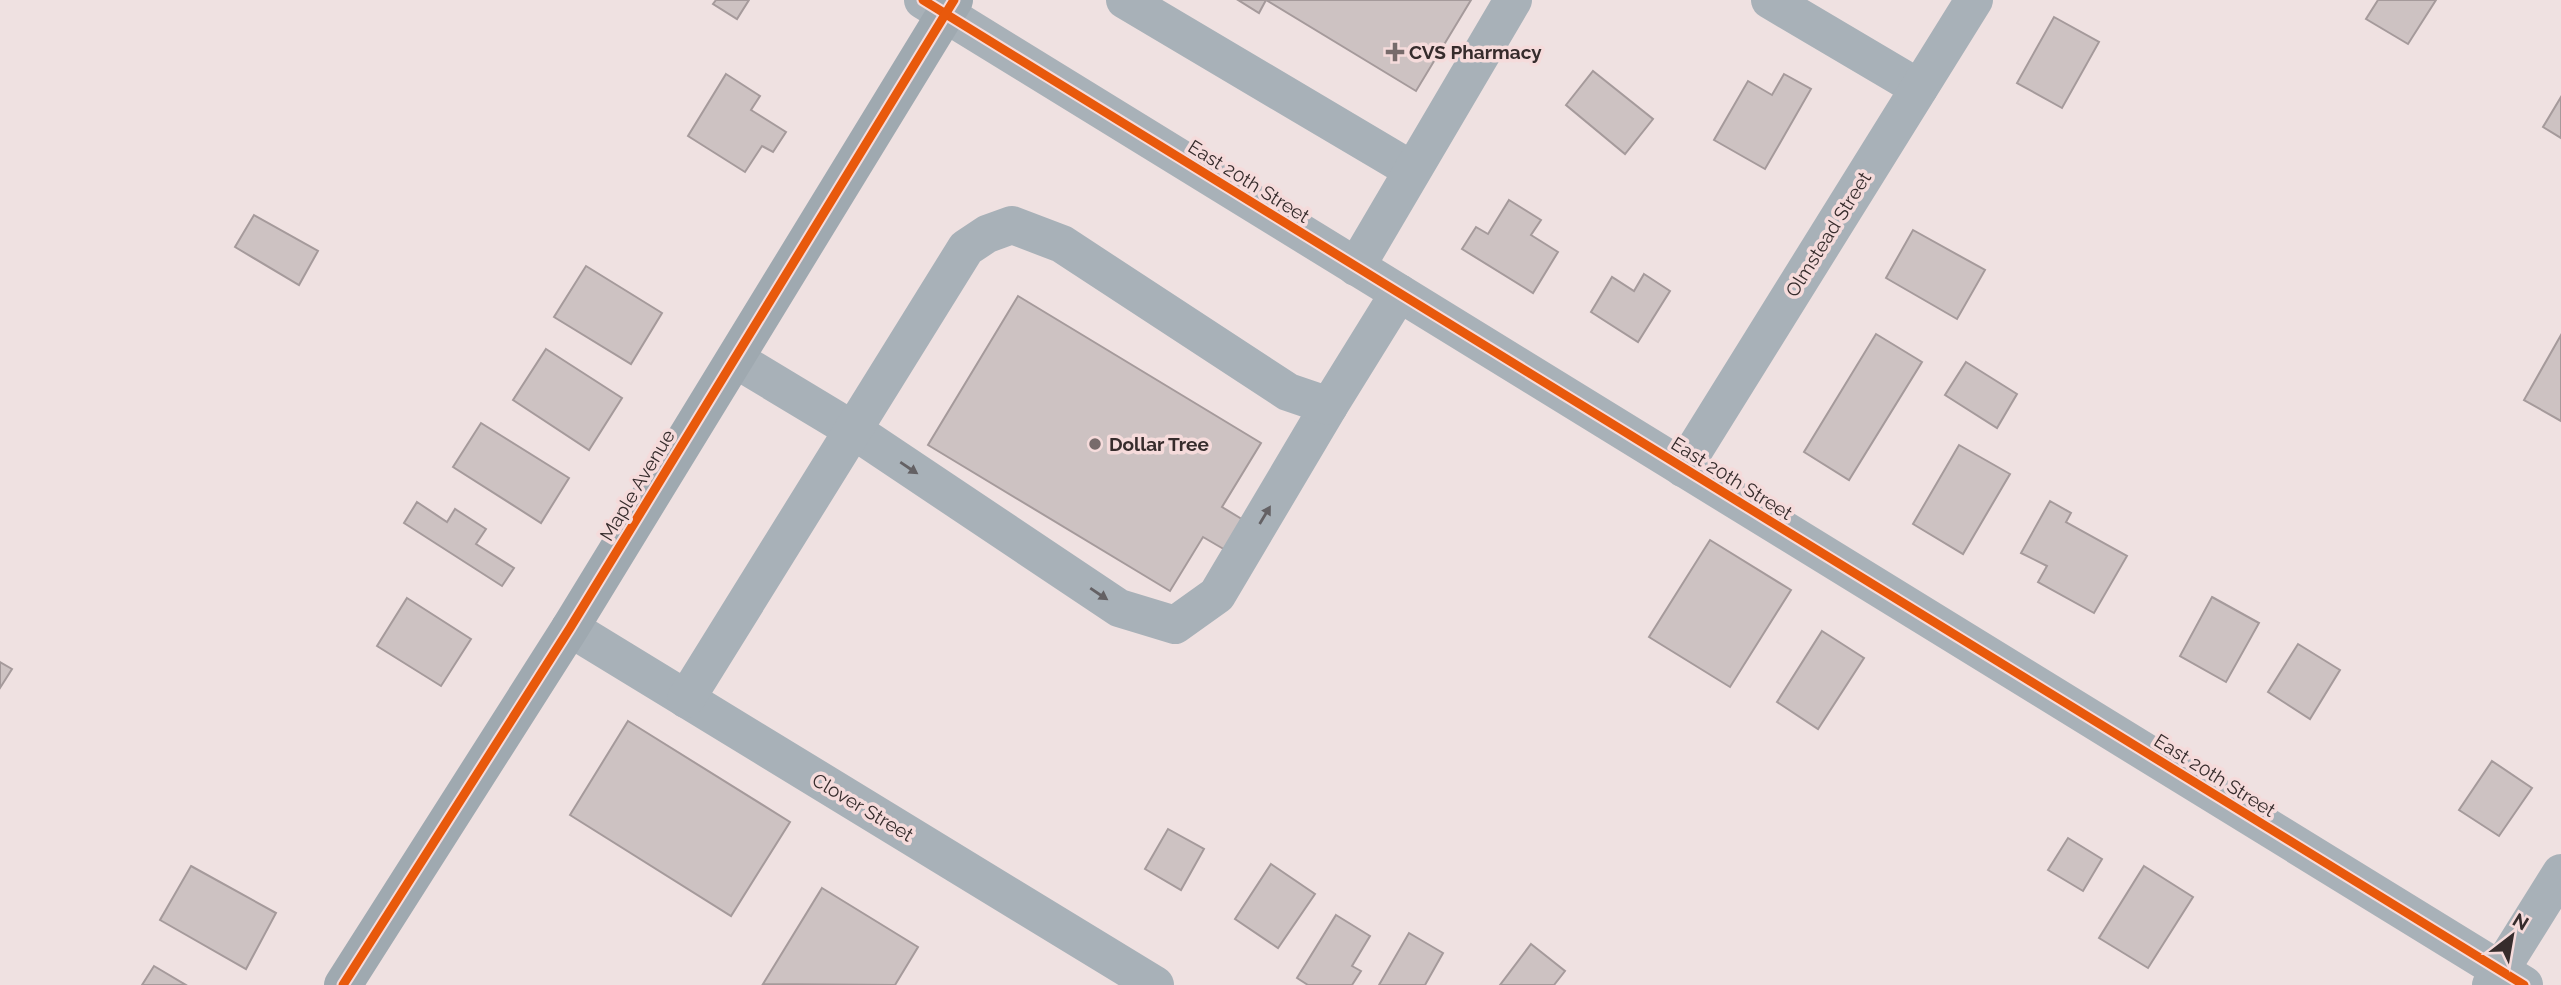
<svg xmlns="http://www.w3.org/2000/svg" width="2561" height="985" viewBox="0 0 2561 985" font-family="Raleway,sans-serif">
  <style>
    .building { fill: #cdc2c2; stroke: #a59a9b; stroke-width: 2 }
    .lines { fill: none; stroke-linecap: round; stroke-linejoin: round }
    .minor { stroke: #a8b1b8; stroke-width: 38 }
    .major { stroke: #9fa9b0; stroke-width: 38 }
    .cycleway-casing { stroke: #f5dbdb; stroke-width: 13 }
    .cycleway { stroke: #e8590c; stroke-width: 9 }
    .oneway { fill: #646164 }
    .poi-dot { fill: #776b6b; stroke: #f5dbdb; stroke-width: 2.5 }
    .labels { text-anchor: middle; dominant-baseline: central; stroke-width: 7; stroke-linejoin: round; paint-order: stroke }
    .poi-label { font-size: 19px; font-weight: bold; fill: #362c2c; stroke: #f5dbdb; text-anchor: start }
    .street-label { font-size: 19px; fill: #362c2c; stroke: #f5dbdb }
  </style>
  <rect width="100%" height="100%" fill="#efe1e1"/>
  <g class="building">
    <path d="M716 0H749L737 19 713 4Z"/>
    <path d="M1238 0H1471L1416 91 1266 0 1259 13Z"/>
    <path d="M2378 0H2436L2408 44 2366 19Z"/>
    <path d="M2054 17 2099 42 2062 108 2017 83Z"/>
    <path d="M1593 71 1653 119 1625 154 1566 105Z"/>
    <path d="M726 74 760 96 751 110 786 132 773 152 762 146 745 172 688 136Z"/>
    <path d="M1784 74 1811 89 1765 169 1714 140 1748 81 1772 95Z"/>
    <path d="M2561 97V138L2543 127Z"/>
    <path d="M1509 200 1541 220 1531 235 1558 252 1533 293 1462 249 1476 227 1488 234Z"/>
    <path d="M254 215 318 251 299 285 235 247Z"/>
    <path d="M1913 230 1985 270 1957 319 1886 278Z"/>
    <path d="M586 266 662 313 631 364 554 317Z"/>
    <path d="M1644 274 1670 291 1638 342 1591 312 1612 277 1634 291Z"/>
    <path d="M1018 296 1261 443 1222 507 1245 521 1227 551 1203 537 1170 591 928 445Z"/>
    <path d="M1876 334 1922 362 1849 480 1804 452Z"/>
    <path d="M2561 335V421L2524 400Z"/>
    <path d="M546 349 622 398 589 450 513 400Z"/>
    <path d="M1966 362 2017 394 1997 428 1945 395Z"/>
    <path d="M481 423 569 478 541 523 453 467Z"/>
    <path d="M1959 445 2010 474 1963 554 1913 524Z"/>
    <path d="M2050 501 2071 513 2066 522 2127 556 2094 613 2038 582 2047 566 2021 553Z"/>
    <path d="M417 502 447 522 455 509 486 529 476 544 514 568 502 586 404 523Z"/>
    <path d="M1710 540 1791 590 1730 687 1649 637Z"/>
    <path d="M2212 597 2259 623 2226 682 2180 656Z"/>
    <path d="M407 598 471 639 441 686 377 646Z"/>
    <path d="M1822 631 1864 658 1818 729 1777 702Z"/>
    <path d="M2298 644 2340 670 2310 719 2268 692Z"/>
    <path d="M0 662 12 669 0 688Z"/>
    <path d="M628 721 790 822 731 916 570 815Z"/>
    <path d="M2492 761 2532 788 2499 836 2459 810Z"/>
    <path d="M1168 829 1204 849 1181 890 1145 869Z"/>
    <path d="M2068 838 2102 859 2083 891 2048 870Z"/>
    <path d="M1271 864 1315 894 1278 948 1235 919Z"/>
    <path d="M191 866 276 913 246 969 160 920Z"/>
    <path d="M2144 866 2193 897 2148 968 2099 938Z"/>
    <path d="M822 888 918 947 895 985 763 984Z"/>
    <path d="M1336 915 1370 936 1352 966 1361 971 1352 985H1308L1297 978Z"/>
    <path d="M1409 933 1443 953 1425 985H1379Z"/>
    <path d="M1531 944 1565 971 1554 985H1500Z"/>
    <path d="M154 966 186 985H142Z"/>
  </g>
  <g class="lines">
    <g class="minor">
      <path d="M923 0 2524 985"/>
      <path d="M1125 0 1412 170"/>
      <path d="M1770 0 1919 88"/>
      <path d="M1356 267 1513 0"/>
      <path d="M735 359 853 430 1119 608 1175 625 1217 595 1329 406"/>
      <path d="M1683 468 1974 0"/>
      <path d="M570 628 1155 985"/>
      <path d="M686 699 966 248 987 234 1012 225 1062 244 1288 392 1329 406 1399 293"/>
      <path d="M2491 985 2561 873"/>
    </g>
    <path class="major" d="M343 985 570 628 954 0"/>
    <defs>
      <g id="cycleway">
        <path d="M923 0 2524 985"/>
        <path d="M343 985 570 628 954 0"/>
      </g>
    </defs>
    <use href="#cycleway" class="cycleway-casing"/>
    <use href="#cycleway" class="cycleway"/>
  </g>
  <defs><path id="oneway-solid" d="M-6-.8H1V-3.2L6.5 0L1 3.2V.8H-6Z" transform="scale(1.75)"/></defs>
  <g class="oneway">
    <use href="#oneway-solid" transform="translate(909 468) rotate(34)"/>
    <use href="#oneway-solid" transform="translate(1265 515) rotate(-59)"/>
    <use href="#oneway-solid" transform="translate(1099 594) rotate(34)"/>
  </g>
  <g class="poi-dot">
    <path d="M1391.5 41.5h7v7h7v7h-7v7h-7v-7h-7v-7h7z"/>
    <circle cx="1095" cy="444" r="7"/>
  </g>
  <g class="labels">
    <g class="poi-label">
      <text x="1409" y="52">CVS Pharmacy</text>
      <text x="1109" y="444">Dollar Tree</text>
    </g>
    <g class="street-label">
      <text transform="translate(1249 181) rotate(32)">East 20th Street</text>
      <text transform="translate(1828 234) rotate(-58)">Olmstead Street</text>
      <text transform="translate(1732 478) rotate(32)">East 20th Street</text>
      <text transform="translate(637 485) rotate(-59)">Maple Avenue</text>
      <text transform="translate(2215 775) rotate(32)">East 20th Street</text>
      <text transform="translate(863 807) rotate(31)">Clover Street</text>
    </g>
  </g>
  <g transform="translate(2512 936) rotate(31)" stroke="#f5dbdb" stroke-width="5" paint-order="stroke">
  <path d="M0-5L12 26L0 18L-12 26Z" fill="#362c2c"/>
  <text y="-10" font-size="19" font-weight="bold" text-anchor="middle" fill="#362c2c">N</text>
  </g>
</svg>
